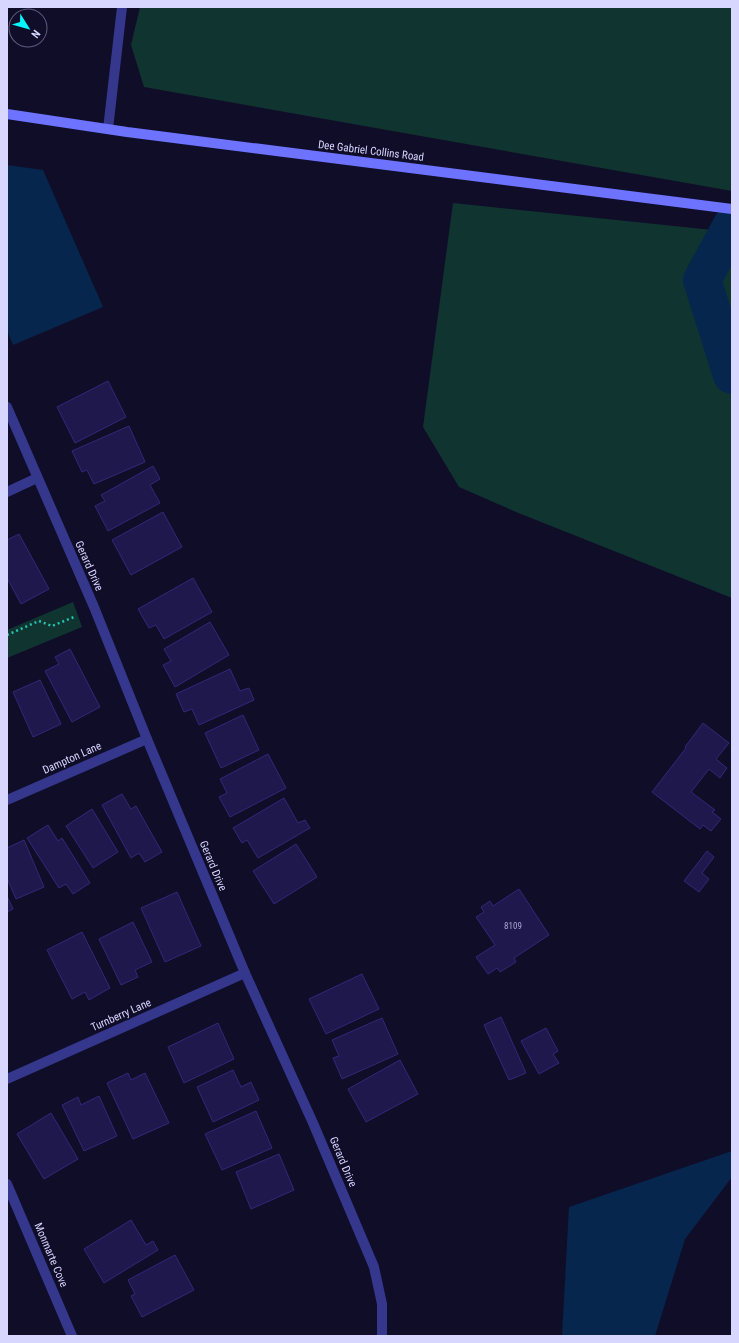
<svg xmlns="http://www.w3.org/2000/svg" width="739" height="1343" viewBox="0 0 739 1343" font-family="'Roboto Condensed',sans-serif">
  <style>
    .green { fill: #103430 }
    .water { fill: #07264e }
    .lines { fill: none; stroke-linecap: round; stroke-linejoin: round }
    .river { stroke: #07264e; stroke-width: 38 }
    .building { fill: #1f184c; stroke: #32287a }
    .path { stroke: #24c5b0; stroke-width: 2.5; stroke-dasharray: 2 3; stroke-linecap: butt }
    .street { stroke: #34378c; stroke-width: 10 }
    .secondary { stroke: #6d73ff; stroke-width: 10 }
    .labels { text-anchor: middle; dominant-baseline: central; stroke-width: 3.5; stroke-linejoin: round; paint-order: stroke }
    .number-label { font-size: 9px; fill: #a9a6d2 }
    .street-label { font-size: 11px; fill: #d7d6ff; stroke: #100d29 }
  </style>
  <rect width="100%" height="100%" fill="#100d29"/>
  <g class="green">
    <path d="M140 7H732V191L144 87 131 45Z"/>
    <path d="M453 203 732 232V598L516 512 459 487 423 427Z"/>
    <path d="M73 602 82 627 7 658V630Z"/>
  </g>
  <g class="water">
    <path d="M7 165 43 170 103 307 13 345 7 330Z"/>
    <path d="M732 1151V1177L685 1239 655 1336H562L569 1207Z"/>
  </g>
  <g class="lines">
    <path class="river" d="M732 225 702 280 732 375"/>
  </g>
  <g class="building">
    <path d="M108 381 126 417 75 443 57 407Z"/>
    <path d="M129 426 145 462 94 484 87 470 82 472 72 451Z"/>
    <path d="M153 466 160 479 150 485 160 503 108 531 95 506 105 501 101 495Z"/>
    <path d="M163 512 182 547 131 575 112 540Z"/>
    <path d="M19 534 49 589 21 604 7 578V540Z"/>
    <path d="M193 578 212 612 164 639 156 625 149 628 138 609Z"/>
    <path d="M210 622 229 655 175 687 163 665 171 661 164 649Z"/>
    <path d="M70 649 100 707 72 722 45 671 59 664 55 657Z"/>
    <path d="M230 669 240 691 249 688 254 700 199 725 192 709 184 712 176 694Z"/>
    <path d="M40 680 61 724 33 737 13 692Z"/>
    <path d="M243 715 259 750 221 768 205 733Z"/>
    <path d="M703 723 729 743 716 759 727 768 720 778 709 769 691 792 715 810 712 812 721 819 711 831 703 825 700 829 652 792 686 748 685 747Z"/>
    <path d="M268 754 286 788 230 817 219 797 227 793 220 779Z"/>
    <path d="M122 794 131 809 136 806 162 852 145 862 139 853 131 858 102 805Z"/>
    <path d="M284 798 298 823 305 820 310 828 258 858 247 840 242 843 233 828Z"/>
    <path d="M92 809 118 852 93 868 66 826Z"/>
    <path d="M48 825 58 841 62 838 90 883 73 894 66 884 59 888 27 838Z"/>
    <path d="M24 840 44 887 16 899 7 878V848Z"/>
    <path d="M296 844 317 877 274 904 253 871Z"/>
    <path d="M707 851 714 857 702 873 709 879 699 892 684 881Z"/>
    <path d="M519 889 549 935 514 958 516 962 500 972 497 968 488 974 476 957 495 945 476 917 484 912 481 907 490 901 493 906Z"/>
    <path d="M177 892 201 946 165 962 141 908Z"/>
    <path d="M7 896 13 909 7 912Z"/>
    <path d="M133 922 152 962 135 970 138 977 121 985 99 939Z"/>
    <path d="M82 932 110 988 89 1000 85 992 72 999 47 950Z"/>
    <path d="M362 974 379 1009 326 1034 309 999Z"/>
    <path d="M501 1017 526 1073 509 1080 484 1025Z"/>
    <path d="M382 1018 398 1054 342 1079 333 1058 339 1056 332 1040Z"/>
    <path d="M218 1023 234 1059 184 1083 168 1047Z"/>
    <path d="M546 1028 558 1051 553 1054 559 1063 539 1074 521 1041Z"/>
    <path d="M400 1060 418 1094 366 1122 348 1089Z"/>
    <path d="M233 1070 241 1087 251 1082 259 1100 213 1122 197 1087Z"/>
    <path d="M128 1073 131 1080 145 1073 169 1123 133 1139 107 1083Z"/>
    <path d="M99 1096 117 1136 84 1151 62 1105 78 1097 81 1105Z"/>
    <path d="M256 1111 272 1148 222 1170 205 1134Z"/>
    <path d="M51 1113 78 1159 44 1179 17 1134Z"/>
    <path d="M279 1154 294 1190 251 1209 236 1172Z"/>
    <path d="M131 1220 146 1245 153 1241 158 1250 104 1283 84 1249Z"/>
    <path d="M175 1255 194 1290 142 1317 131 1296 135 1294 128 1280Z"/>
  </g>
  <g class="lines">
    <path class="path" d="M7 635 39 621 52 626 74 617"/>
    <g class="street">
      <path d="M108 129 122 7"/>
      <path d="M7 407 94 607 147 739 245 973 313 1123 374 1267 382 1304V1336"/>
      <path d="M7 492 37 478"/>
      <path d="M7 800 147 739"/>
      <path d="M7 1079 245 973"/>
      <path d="M7 1184 72 1336"/>
    </g>
    <path class="secondary" d="M7 114 127 132 732 209"/>
  </g>
  <g class="labels">
    <g class="number-label">
      <text x="513" y="926">8109</text>
    </g>
    <g class="street-label">
      <text transform="translate(371 151) rotate(7)">Dee Gabriel Collins Road</text>
      <text transform="translate(89 566) rotate(66)">Gerard Drive</text>
      <text transform="translate(72 758) rotate(-24)">Dampton Lane</text>
      <text transform="translate(213 866) rotate(67)">Gerard Drive</text>
      <text transform="translate(121 1015) rotate(-24)">Turnberry Lane</text>
      <text transform="translate(343 1162) rotate(67)">Gerard Drive</text>
      <text transform="translate(51 1255) rotate(67)">Monmarte Cove</text>
    </g>
  </g>
  <rect width="739" height="1343" fill="none" stroke="#d7d6ff" stroke-width="16"/>
  <g transform="translate(28 28) rotate(127)"><circle r="19" fill="#100d29" stroke="#605d7f"/>
  <path d="M0-3L7 15L0 10L-7 15Z" fill="#02f7ff"/>
  <text y="-6" font-size="11" font-weight="bold" text-anchor="middle" fill="#d7d6ff">N</text>
  </g>
</svg>
